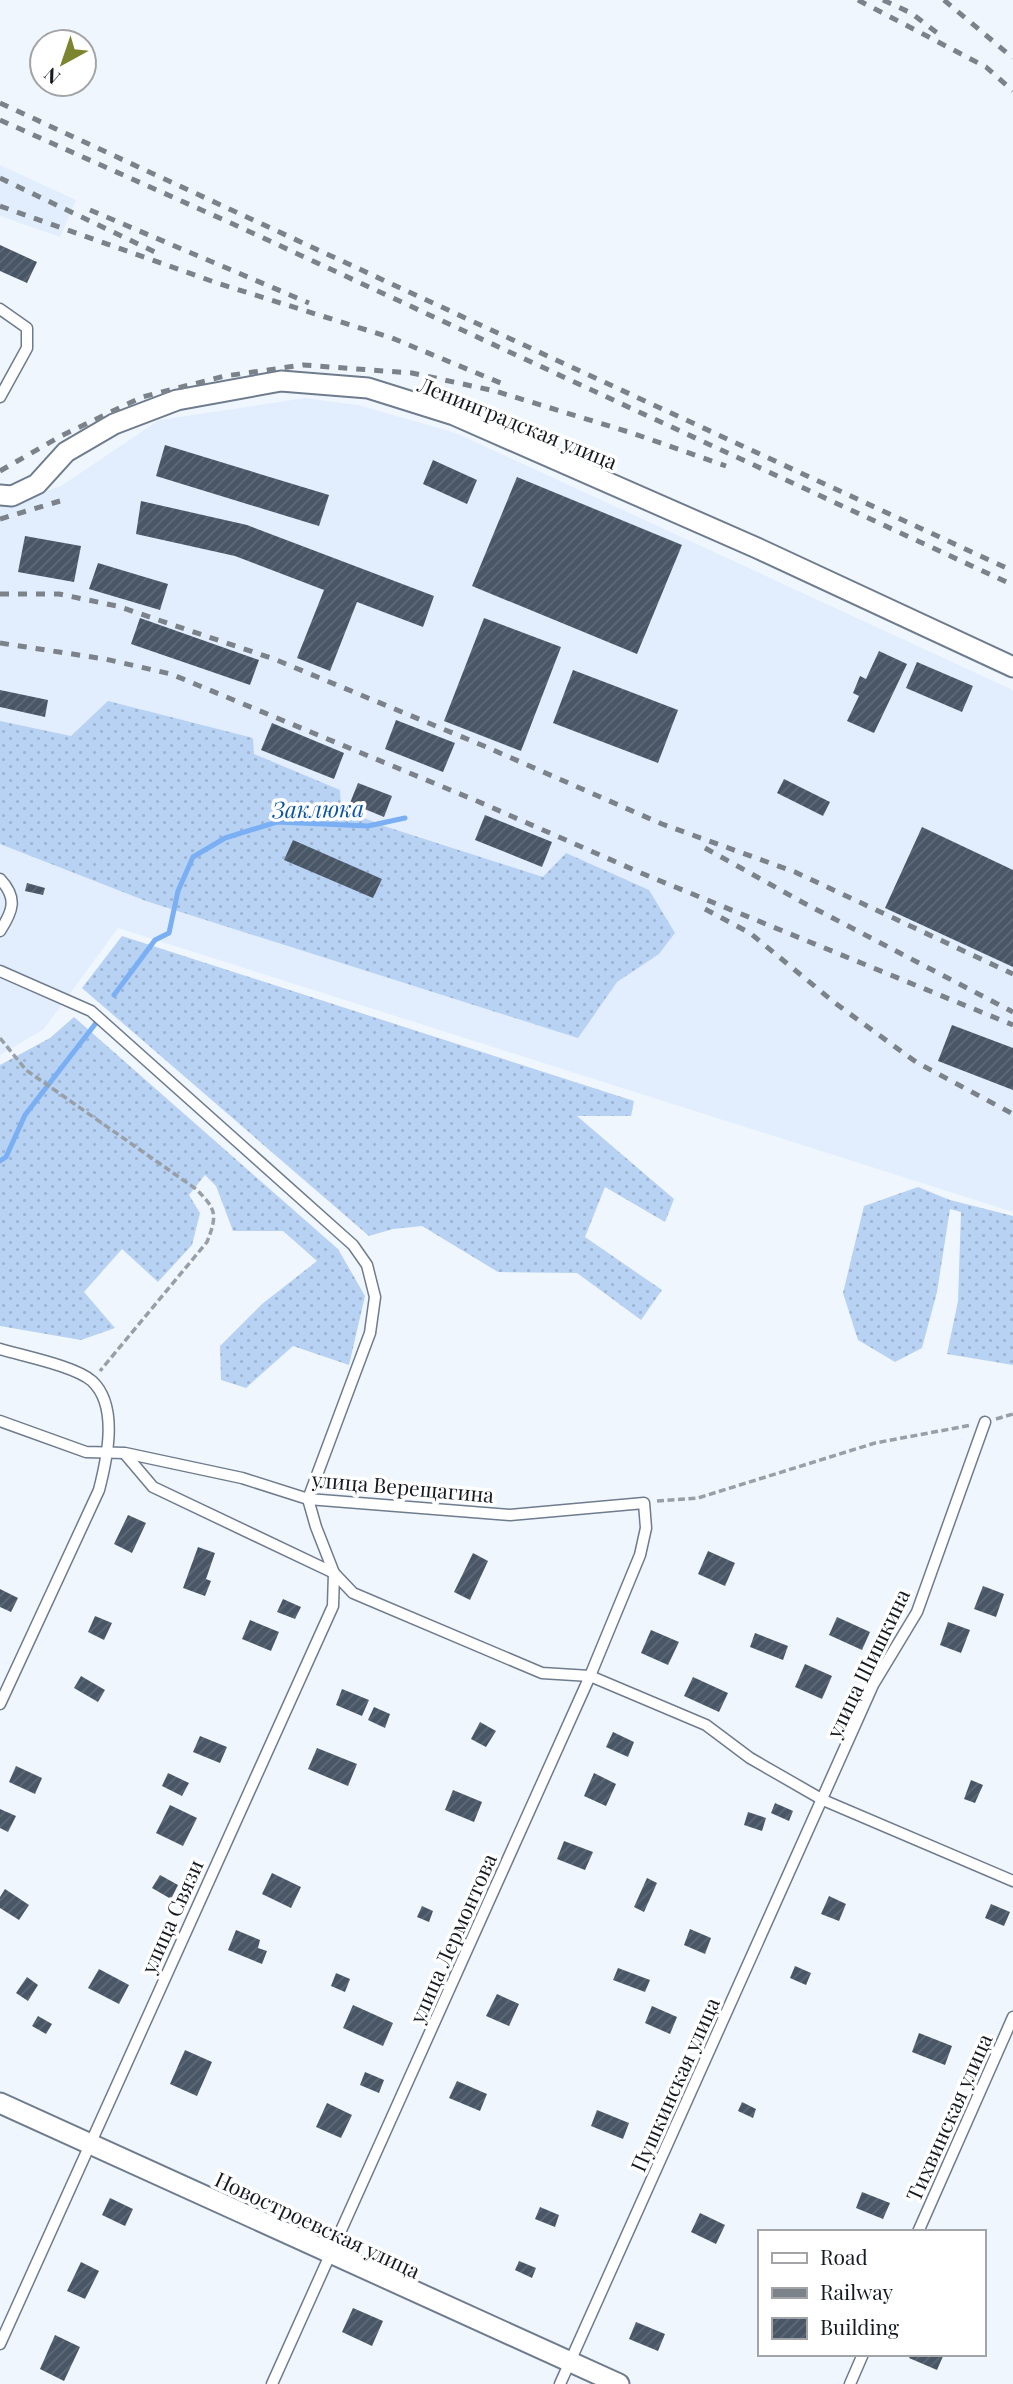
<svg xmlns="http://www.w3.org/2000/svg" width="1013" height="2384" viewBox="0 0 1013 2384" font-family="'Playfair Display',serif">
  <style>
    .built { fill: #e2eefe }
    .grass { fill: url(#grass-dots) }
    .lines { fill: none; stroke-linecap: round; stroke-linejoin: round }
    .stream { stroke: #7aaff4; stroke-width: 5 }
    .building { fill: url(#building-hatch) }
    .service-casing { stroke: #6f7c8e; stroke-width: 13 }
    .minor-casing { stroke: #6f7c8e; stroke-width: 23 }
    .path { stroke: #999fa6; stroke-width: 3.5; stroke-dasharray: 7 3.5; stroke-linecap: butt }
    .service { stroke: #fff; stroke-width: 10 }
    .minor { stroke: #fff; stroke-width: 19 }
    .rail { stroke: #7c8289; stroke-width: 5; stroke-dasharray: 9 9; stroke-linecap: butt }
    .labels { text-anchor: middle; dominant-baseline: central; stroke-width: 7; stroke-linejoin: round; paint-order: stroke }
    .street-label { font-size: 21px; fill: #161b22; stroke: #fff }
    .water-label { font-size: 23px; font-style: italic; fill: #0c55a6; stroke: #fff }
  </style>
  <defs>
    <pattern id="grass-dots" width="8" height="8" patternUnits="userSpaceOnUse" patternTransform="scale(1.75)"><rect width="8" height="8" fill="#b8d2f4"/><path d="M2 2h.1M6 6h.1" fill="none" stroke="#9db4d1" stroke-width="1.8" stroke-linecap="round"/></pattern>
    <pattern id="building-hatch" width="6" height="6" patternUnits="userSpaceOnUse" patternTransform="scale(1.75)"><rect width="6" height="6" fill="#495666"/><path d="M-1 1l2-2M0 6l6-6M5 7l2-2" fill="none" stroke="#5f6a77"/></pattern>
  </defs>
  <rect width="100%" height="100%" fill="#f0f6fe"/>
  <g class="built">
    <path d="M0 165 76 200 60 237 0 216Z"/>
    <path d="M305 398 358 405 456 433 1013 690V1212L118 928 44 1029 0 1055V506L61 486 159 420Z"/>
  </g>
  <g class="grass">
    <path d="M108 701 253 738 254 754 340 790 341 809 387 827 543 877 566 853 649 890 675 933 659 954 617 982 578 1038 146 901 0 844V721L71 736Z"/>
    <path d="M122 936 634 1101 631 1116H577L674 1199 665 1222 605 1187 585 1237 662 1290 641 1320 577 1273 498 1272 422 1226 393 1229 369 1236 82 988Z"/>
    <path d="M74 1017 338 1249 365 1296 349 1365 293 1346 246 1388 221 1380 220 1346 262 1304 317 1261 283 1231H233L216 1186 205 1175 189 1195 200 1213 192 1245 158 1282 122 1249 84 1292 115 1328 81 1340 0 1326V1065L50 1038Z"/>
    <path d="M918 1187 950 1200 1013 1216V1365L947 1354 958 1301 961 1212 950 1209 937 1292 922 1348 895 1362 858 1340 843 1293 864 1206Z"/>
  </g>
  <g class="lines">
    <g class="stream">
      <path d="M114 995 155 940 169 933 178 891 193 857 225 838 277 822 368 826 405 818"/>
      <path d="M0 1161 6 1157 25 1115 96 1023"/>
    </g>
  </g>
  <g class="building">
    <path d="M0 245 37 262 27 283 0 271Z"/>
    <path d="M165 445 329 495 319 526 156 476Z"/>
    <path d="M433 460 477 480 467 504 423 484Z"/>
    <path d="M517 477 682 545 637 654 472 586Z"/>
    <path d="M141 501 247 525 434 596 423 627 357 602 330 671 297 658 324 590 235 556 136 534Z"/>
    <path d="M25 536 81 546 74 582 18 572Z"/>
    <path d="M98 563 168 584 160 610 89 589Z"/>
    <path d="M140 618 259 660 250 685 131 644Z"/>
    <path d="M484 618 561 647 521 751 444 721Z"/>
    <path d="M879 651 907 664 874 733 847 721 859 696 853 693 860 676 866 679Z"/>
    <path d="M917 662 973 686 962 712 906 688Z"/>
    <path d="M573 670 678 710 658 763 553 723Z"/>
    <path d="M0 690 48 700 45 717 0 707Z"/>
    <path d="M396 720 455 743 443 772 385 749Z"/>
    <path d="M272 723 344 753 334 779 261 750Z"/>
    <path d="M784 779 830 802 823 816 777 793Z"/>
    <path d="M358 783 392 796 384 817 350 803Z"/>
    <path d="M485 815 552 842 542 867 475 840Z"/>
    <path d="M922 827 1013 870V967L885 908Z"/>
    <path d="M293 840 382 879 373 898 284 860Z"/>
    <path d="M27 883 45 888 43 895 25 891Z"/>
    <path d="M952 1025 1013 1048V1090L938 1061Z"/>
    <path d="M128 1515 146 1523 132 1553 114 1544Z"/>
    <path d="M198 1547 215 1553 206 1579 211 1581 205 1596 183 1588Z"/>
    <path d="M708 1551 735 1563 725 1586 698 1574Z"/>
    <path d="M473 1553 488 1561 470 1600 454 1592Z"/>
    <path d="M983 1586 1004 1594 996 1617 974 1609Z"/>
    <path d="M0 1589 18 1598 11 1612 0 1607Z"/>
    <path d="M283 1599 301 1607 295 1619 277 1612Z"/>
    <path d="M95 1616 112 1623 104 1640 88 1632Z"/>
    <path d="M837 1617 870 1632 862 1650 829 1635Z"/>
    <path d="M250 1620 279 1632 271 1651 242 1639Z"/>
    <path d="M948 1622 970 1630 961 1653 940 1645Z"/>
    <path d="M651 1630 679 1642 668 1665 641 1653Z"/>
    <path d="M755 1633 788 1646 783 1660 750 1647Z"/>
    <path d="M805 1664 832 1676 822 1699 795 1687Z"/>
    <path d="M81 1676 105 1690 98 1702 74 1688Z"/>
    <path d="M693 1677 728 1693 719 1712 684 1696Z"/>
    <path d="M342 1689 369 1700 362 1716 336 1705Z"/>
    <path d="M374 1707 390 1714 385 1728 368 1720Z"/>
    <path d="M480 1722 496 1731 486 1747 471 1739Z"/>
    <path d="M613 1732 634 1742 628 1757 606 1747Z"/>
    <path d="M200 1736 227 1747 220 1763 193 1752Z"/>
    <path d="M317 1748 357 1764 348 1786 308 1769Z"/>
    <path d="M16 1766 42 1778 35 1794 9 1782Z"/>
    <path d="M168 1773 189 1783 182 1796 162 1786Z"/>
    <path d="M594 1773 616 1784 606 1806 584 1796Z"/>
    <path d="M971 1780 983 1785 975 1803 964 1799Z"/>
    <path d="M453 1790 482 1802 474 1822 445 1810Z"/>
    <path d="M775 1803 793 1811 789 1821 771 1813Z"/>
    <path d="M170 1805 197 1818 183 1846 156 1833Z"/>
    <path d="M0 1809 16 1816 8 1832 0 1828Z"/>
    <path d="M748 1812 766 1818 762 1831 744 1825Z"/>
    <path d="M564 1841 593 1852 585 1870 557 1859Z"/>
    <path d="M272 1873 301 1887 291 1908 262 1894Z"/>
    <path d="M160 1875 178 1885 171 1899 152 1888Z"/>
    <path d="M647 1878 657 1883 644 1912 634 1907Z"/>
    <path d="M5 1889 29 1905 19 1920 0 1908V1897Z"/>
    <path d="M829 1896 846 1904 839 1921 821 1914Z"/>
    <path d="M991 1904 1010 1912 1004 1926 985 1918Z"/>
    <path d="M422 1906 433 1911 429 1922 417 1917Z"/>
    <path d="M690 1929 711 1938 705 1954 684 1945Z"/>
    <path d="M236 1930 260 1940 258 1948 267 1951 262 1964 228 1950Z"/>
    <path d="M795 1966 811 1973 806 1985 790 1978Z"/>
    <path d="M618 1968 650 1980 645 1992 613 1980Z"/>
    <path d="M99 1969 129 1985 119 2004 88 1988Z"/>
    <path d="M336 1973 350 1979 345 1992 331 1986Z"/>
    <path d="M27 1977 38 1985 28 2001 16 1993Z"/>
    <path d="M497 1994 519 2004 509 2026 486 2016Z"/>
    <path d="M353 2005 393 2023 383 2046 343 2028Z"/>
    <path d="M652 2006 677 2017 670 2034 645 2023Z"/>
    <path d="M38 2016 52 2024 46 2034 32 2026Z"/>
    <path d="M919 2033 952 2046 945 2065 912 2052Z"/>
    <path d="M185 2050 212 2062 197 2096 170 2084Z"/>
    <path d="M365 2072 384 2080 379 2093 360 2085Z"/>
    <path d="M457 2081 487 2094 480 2111 449 2098Z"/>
    <path d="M742 2102 756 2109 753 2118 738 2111Z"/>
    <path d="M327 2103 352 2115 341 2138 316 2127Z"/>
    <path d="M597 2110 629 2123 623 2139 591 2126Z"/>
    <path d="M862 2192 890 2203 883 2219 856 2208Z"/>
    <path d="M110 2198 133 2209 125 2226 102 2215Z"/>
    <path d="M540 2207 559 2215 555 2227 535 2219Z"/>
    <path d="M700 2213 725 2225 716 2244 691 2232Z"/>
    <path d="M519 2261 536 2268 532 2278 515 2270Z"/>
    <path d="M81 2262 99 2271 85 2299 67 2291Z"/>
    <path d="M353 2308 383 2321 372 2346 342 2332Z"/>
    <path d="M636 2322 665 2334 658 2351 629 2339Z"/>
    <path d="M55 2335 80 2347 64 2381 40 2369Z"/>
    <path d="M911 2354H944L937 2370 909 2358Z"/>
  </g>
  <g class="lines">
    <defs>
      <g id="service">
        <path d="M0 309 27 328V348L0 397"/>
        <path d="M0 879C18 898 13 911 0 931"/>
        <path d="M0 971 91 1011 353 1245 367 1265 375 1297 370 1333 308 1499 316 1527 334 1573 333 1606 0 2344"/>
        <path d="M0 1349C23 1356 75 1366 92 1381 119 1406 107 1459 99 1490L0 1704"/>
        <path d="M0 1421 86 1452 125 1453 242 1478 308 1499 510 1515 644 1503 646 1528 640 1555 590 1676 272 2384"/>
        <path d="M125 1454 153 1487 334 1573 353 1593 542 1673 590 1676 706 1725 750 1758 823 1800 1013 1881"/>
        <path d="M918 2232 1013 2017"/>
        <path d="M560 2384 873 1685 917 1612 985 1422"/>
        <path d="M850 2384 863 2354"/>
      </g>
      <g id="minor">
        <path d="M0 495 12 496 37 484 66 452 114 424 177 400 281 381 368 388 454 415 757 548 1013 667"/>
        <path d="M0 2103 619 2384"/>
      </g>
    </defs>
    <use href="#service" class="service-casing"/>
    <use href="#minor" class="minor-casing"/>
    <g class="path">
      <path d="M0 1038 26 1070 196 1189C216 1209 218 1214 207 1242L100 1371"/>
      <path d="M996 1419 1013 1414"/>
      <path d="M657 1501 698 1498 875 1443 972 1425"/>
    </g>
    <use href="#service" class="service"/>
    <use href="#minor" class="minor"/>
    <g class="rail">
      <path d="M858 0 986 67 1013 91"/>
      <path d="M883 0 911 13 940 35"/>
      <path d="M944 0 1013 58"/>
      <path d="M0 103 1013 571"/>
      <path d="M0 120 233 224 1013 585"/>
      <path d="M0 178 157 253"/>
      <path d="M0 206 217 283 392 338 508 386"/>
      <path d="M90 210 309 303"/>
      <path d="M0 471 61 436 142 397 225 376 303 365 412 373 495 391 632 433 726 466"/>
      <path d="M0 519 60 501"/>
      <path d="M0 594H59L117 606 274 659 484 746 662 824 795 872 1013 974"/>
      <path d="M0 643 105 659 171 674 477 801 641 873 1013 1025"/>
      <path d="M705 848 802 902 1013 1012"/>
      <path d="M705 909 750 933 835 1003 916 1062 1013 1114"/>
    </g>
  </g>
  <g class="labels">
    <g class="street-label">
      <text transform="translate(518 422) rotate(22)">Ленинградская улица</text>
      <text transform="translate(403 1486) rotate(5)">улица Верещагина</text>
      <text transform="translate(867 1663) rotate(-64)">улица Шишкина</text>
      <text transform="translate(171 1916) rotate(-66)">улица Связи</text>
      <text transform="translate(452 1938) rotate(-66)">улица Лермонтова</text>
      <text transform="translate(674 2084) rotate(-66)">Пушкинская улица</text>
      <text transform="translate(948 2117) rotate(-66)">Тихвинская улица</text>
      <text transform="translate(318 2224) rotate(25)">Новостроевская улица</text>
    </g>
    <g class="water-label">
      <text transform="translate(318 808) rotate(-1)">Заклюка</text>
    </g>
  </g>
  <rect x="758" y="2230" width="228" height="126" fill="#ffffff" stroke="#a2a4a7" stroke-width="2"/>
  <rect x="772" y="2253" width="35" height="10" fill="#ffffff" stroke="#a2a4a7" stroke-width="2"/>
  <text x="820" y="2265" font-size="21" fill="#161b22">Road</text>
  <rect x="772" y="2288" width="35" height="10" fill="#7c8289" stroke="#a2a4a7" stroke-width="2"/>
  <text x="820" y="2300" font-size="21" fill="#161b22">Railway</text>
  <rect x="772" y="2318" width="35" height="21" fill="url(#building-hatch)" stroke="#a2a4a7" stroke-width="2"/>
  <text x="820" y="2335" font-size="21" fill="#161b22">Building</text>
  <g transform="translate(63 63) rotate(220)"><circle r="33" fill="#ffffff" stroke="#a2a4a7" stroke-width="2"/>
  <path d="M0-5L12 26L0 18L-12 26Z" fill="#7d842f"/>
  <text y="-10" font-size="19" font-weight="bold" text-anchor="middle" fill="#161b22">N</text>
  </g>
</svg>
